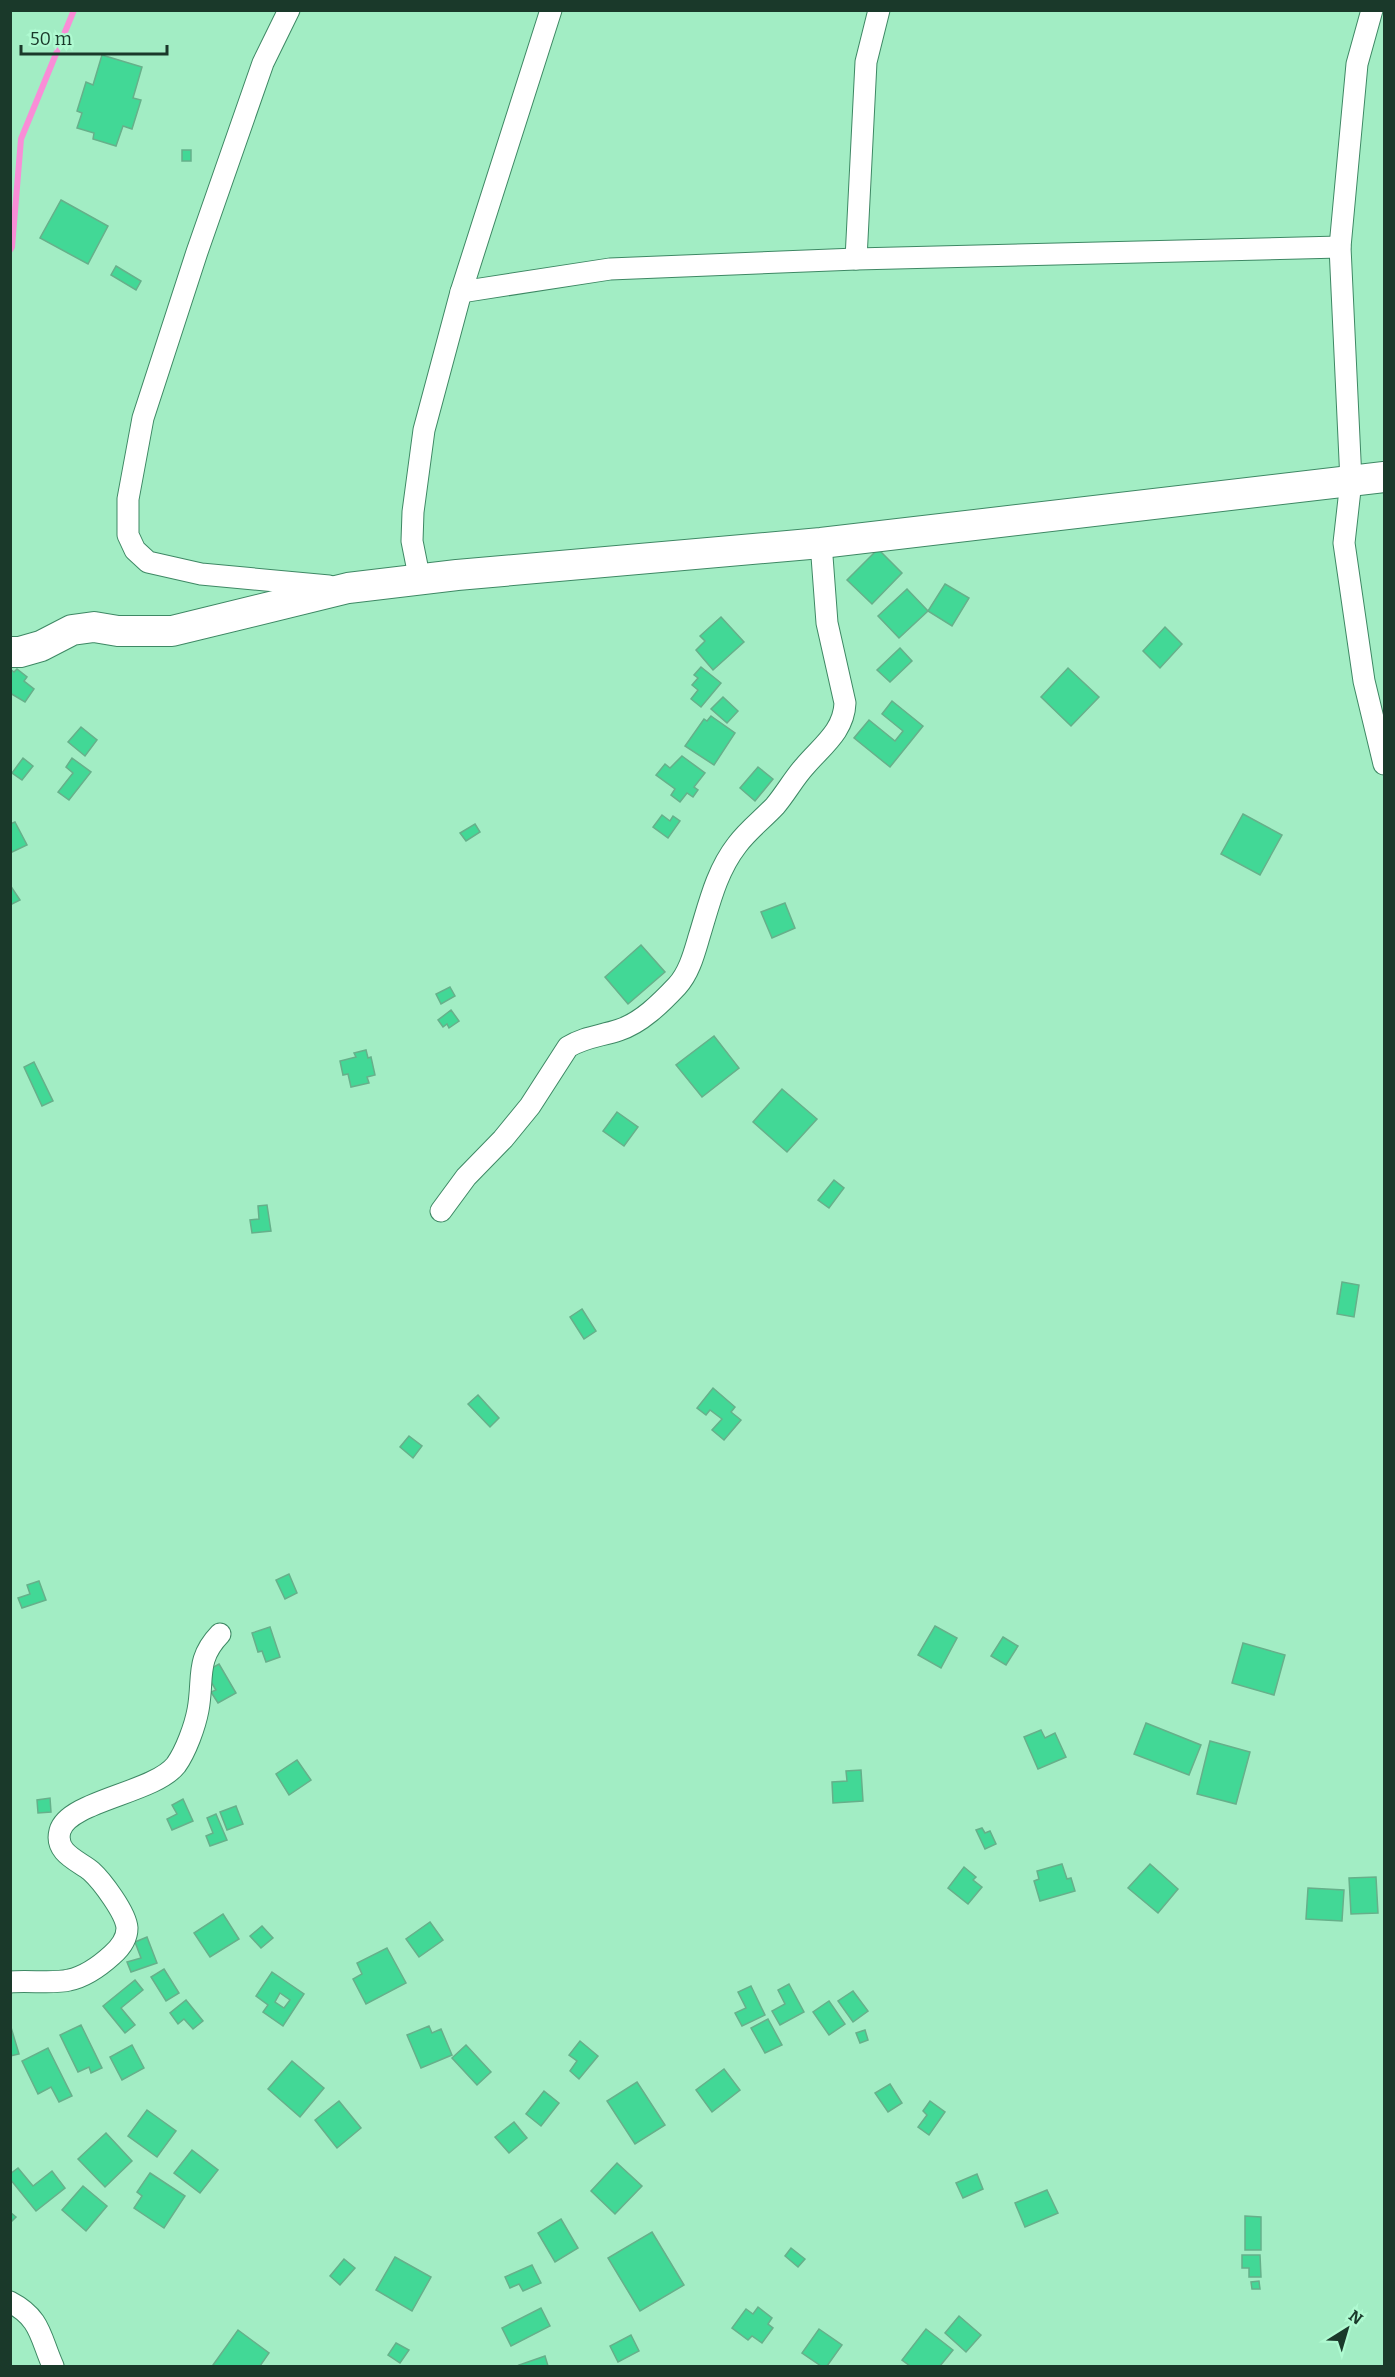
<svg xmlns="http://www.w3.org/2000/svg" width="1395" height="2377" viewBox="0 0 1395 2377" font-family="Bitter,serif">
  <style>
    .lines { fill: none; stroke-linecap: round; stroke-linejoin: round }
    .stream { stroke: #f98dd7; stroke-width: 6 }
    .building { fill: #42d896; stroke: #66b08a; stroke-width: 1.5; fill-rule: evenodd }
    .street-casing { stroke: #3e8864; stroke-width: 23 }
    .secondary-casing { stroke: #3e8864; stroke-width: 32 }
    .street { stroke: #fff; stroke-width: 21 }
    .secondary { stroke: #fff; stroke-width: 30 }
  </style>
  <rect width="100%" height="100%" fill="#a2edc4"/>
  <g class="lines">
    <path class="stream" d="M10 250 12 247 21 139 74 10"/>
  </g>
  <g class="building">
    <path d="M102 55 142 67 133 98 141 100 132 129 123 126 116 146 93 139 94 133 77 128 82 113 77 111 86 82 93 85Z"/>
    <rect x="182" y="150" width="9" height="11"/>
    <path d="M61 200 108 226 88 264 40 238Z"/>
    <path d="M116 266 141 281 136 290 111 275Z"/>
    <path d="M878 549 902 573 872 604 847 580Z"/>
    <path d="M945 584 969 598 952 626 928 611Z"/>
    <path d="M907 589 928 611 899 638 878 616Z"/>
    <path d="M721 617 744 642 713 670 696 650 705 641 700 636Z"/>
    <path d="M1165 627 1182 644 1160 668 1143 651Z"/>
    <path d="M900 648 912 661 890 682 877 670Z"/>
    <path d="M701 667 721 683 701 707 691 699 698 690 692 685 698 678 694 675Z"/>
    <path d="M1068 668 1099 697 1071 726 1041 697Z"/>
    <path d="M10 669 14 672 17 669 27 677 24 681 34 689 25 702 10 693Z"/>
    <path d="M723 697 738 711 727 723 711 709Z"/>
    <path d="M892 701 923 726 890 767 854 738 869 720 895 741 903 731 882 714Z"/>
    <path d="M711 716 735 733 714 765 685 746 704 719 707 721Z"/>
    <path d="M81 727 97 740 85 756 68 742Z"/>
    <path d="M682 756 705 773 694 787 698 790 693 797 687 793 680 802 671 795 675 789 656 775 665 764 670 768Z"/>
    <path d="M23 758 33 766 22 780 12 773Z"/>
    <path d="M72 758 91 772 69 800 58 792 73 773 66 767Z"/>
    <path d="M758 767 773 779 755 801 740 788Z"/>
    <path d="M1243 814 1282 835 1260 875 1221 854Z"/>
    <path d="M662 815 670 821 673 816 680 821 668 838 653 827Z"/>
    <path d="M15 822 27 845 10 853V824Z"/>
    <path d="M475 824 480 832 466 841 460 833Z"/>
    <path d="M10 885 20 900 10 905Z"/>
    <path d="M785 903 795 928 772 938 761 912Z"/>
    <path d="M641 945 665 972 628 1004 605 977Z"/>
    <path d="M450 987 455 996 441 1004 436 994Z"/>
    <path d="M451 1010 459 1021 449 1028 447 1024 443 1027 438 1020Z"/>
    <path d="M714 1036 739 1068 702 1097 676 1065Z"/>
    <path d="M366 1050 368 1058 371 1057 375 1075 367 1077 369 1083 351 1087 348 1074 343 1075 340 1061 356 1057 354 1053Z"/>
    <path d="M34 1062 53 1101 42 1106 24 1067Z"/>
    <path d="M782 1089 817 1119 787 1152 753 1122Z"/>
    <path d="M617 1112 638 1127 624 1146 603 1131Z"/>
    <path d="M834 1180 844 1188 829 1208 818 1200Z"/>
    <path d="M267 1205 271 1231 252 1233 250 1220 259 1219 258 1206Z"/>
    <path d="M1342 1282 1359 1285 1354 1317 1337 1314Z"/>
    <path d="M582 1309 596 1331 584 1339 570 1317Z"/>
    <path d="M713 1388 735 1407 731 1412 741 1420 724 1440 712 1430 722 1419 710 1410 706 1415 697 1408Z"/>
    <path d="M478 1395 499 1418 490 1427 468 1404Z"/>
    <path d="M409 1436 422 1446 413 1458 400 1447Z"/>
    <path d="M289 1574 297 1593 285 1599 276 1580Z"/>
    <path d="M39 1581 46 1600 22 1608 18 1598 30 1594 27 1585Z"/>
    <path d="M935 1626 957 1638 941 1668 918 1655Z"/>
    <path d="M270 1627 280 1657 266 1662 262 1651 258 1652 252 1633Z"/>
    <path d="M1003 1637 1018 1646 1006 1665 991 1656Z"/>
    <path d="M1243 1643 1285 1655 1274 1695 1232 1683Z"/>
    <path d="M219 1664 236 1693 218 1703 211 1692 216 1690 205 1672Z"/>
    <path d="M1146 1723 1201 1745 1189 1775 1134 1754Z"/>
    <path d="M1041 1730 1045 1738 1055 1733 1066 1757 1038 1769 1024 1737Z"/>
    <path d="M1210 1741 1250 1752 1236 1804 1197 1794Z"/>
    <path d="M297 1760 311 1780 289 1795 276 1774Z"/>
    <path d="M861 1770 863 1801 833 1803 832 1782 847 1781 846 1771Z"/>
    <path d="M50 1798 51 1812 38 1813 37 1800Z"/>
    <path d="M183 1799 193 1821 172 1830 167 1819 177 1814 172 1805Z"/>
    <path d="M236 1806 243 1824 227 1830 220 1812Z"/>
    <path d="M216 1814 227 1840 210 1846 206 1836 213 1833 207 1818Z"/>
    <path d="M982 1828 985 1833 990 1831 996 1844 985 1849 976 1830Z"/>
    <path d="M1062 1864 1067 1879 1071 1878 1075 1891 1040 1901 1034 1881 1039 1879 1037 1871Z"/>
    <path d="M1150 1864 1178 1889 1158 1913 1128 1888Z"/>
    <path d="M964 1867 976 1877 973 1880 982 1887 968 1904 948 1888Z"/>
    <path d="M1376 1877 1378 1913 1351 1914 1349 1878Z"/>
    <path d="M1308 1888 1344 1890 1342 1921 1306 1919Z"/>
    <path d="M223 1914 239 1939 210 1957 194 1933Z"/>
    <path d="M430 1922 443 1940 419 1957 406 1939Z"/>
    <path d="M262 1926 273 1938 261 1948 250 1936Z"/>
    <path d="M147 1937 157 1963 131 1972 127 1962 141 1958 135 1942Z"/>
    <path d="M387 1948 406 1983 366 2004 353 1979 362 1974 357 1963Z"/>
    <path d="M164 1969 179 1993 166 2001 151 1977Z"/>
    <path d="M272 1972 304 1994 283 2026 263 2012 268 2005 256 1996ZM280 1993 290 2000 284 2008 275 2002Z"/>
    <path d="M135 1980 143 1990 121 2008 135 2025 125 2033 103 2006Z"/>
    <path d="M789 1984 804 2012 780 2025 772 2011 785 2004 778 1990Z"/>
    <path d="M751 1986 765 2015 742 2026 735 2013 746 2008 738 1992Z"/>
    <path d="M853 1991 868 2011 853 2022 838 2001Z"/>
    <path d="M186 2000 203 2021 193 2029 184 2019 178 2024 170 2013Z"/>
    <path d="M829 2001 845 2024 829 2035 813 2012Z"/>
    <path d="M768 2019 782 2045 765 2053 751 2028Z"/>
    <path d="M10 2024 19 2054 10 2056Z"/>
    <path d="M81 2025 102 2068 91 2073 89 2067 78 2072 60 2035Z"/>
    <path d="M429 2026 432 2033 441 2029 452 2055 421 2068 407 2035Z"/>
    <path d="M865 2030 868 2040 860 2043 856 2033Z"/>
    <path d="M580 2041 598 2056 579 2079 570 2071 577 2061 569 2055Z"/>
    <path d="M132 2045 144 2068 122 2080 110 2057Z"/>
    <path d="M466 2045 491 2072 477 2085 452 2058Z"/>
    <path d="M48 2048 72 2096 59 2102 51 2087 38 2094 22 2061Z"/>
    <path d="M292 2061 324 2088 300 2117 268 2089Z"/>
    <path d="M724 2069 740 2090 712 2112 696 2090Z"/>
    <path d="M637 2082 665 2125 635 2144 607 2101Z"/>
    <path d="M890 2084 902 2103 888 2112 875 2093Z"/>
    <path d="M544 2091 559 2103 541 2126 526 2114Z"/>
    <path d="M339 2101 361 2128 337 2148 315 2120Z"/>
    <path d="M930 2101 945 2112 929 2135 918 2127 927 2115 923 2111Z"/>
    <path d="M147 2110 176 2131 157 2157 128 2136Z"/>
    <path d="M514 2122 527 2138 509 2153 495 2137Z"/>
    <path d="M106 2133 132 2161 105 2187 78 2159Z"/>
    <path d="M192 2150 218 2170 200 2193 174 2173Z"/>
    <path d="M617 2163 642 2186 615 2214 591 2191Z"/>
    <path d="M18 2168 33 2186 52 2171 65 2188 36 2211 10 2179V2174Z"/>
    <path d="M150 2173 185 2196 164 2228 134 2208 142 2196 137 2192Z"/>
    <path d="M977 2174 983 2189 963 2198 956 2183Z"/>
    <path d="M83 2186 107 2206 86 2231 62 2210Z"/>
    <path d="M1047 2190 1058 2213 1025 2227 1015 2203Z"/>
    <path d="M10 2212 16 2217 10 2223Z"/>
    <path d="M1245 2216 1261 2217V2250H1245Z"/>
    <path d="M561 2219 578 2248 555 2262 538 2233Z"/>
    <path d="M652 2232 684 2285 640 2311 608 2258Z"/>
    <path d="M791 2248 805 2259 798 2267 785 2256Z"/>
    <path d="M1242 2255H1260L1261 2277H1249V2268H1242Z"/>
    <path d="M395 2257 431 2277 412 2311 376 2290Z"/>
    <path d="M344 2259 355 2268 340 2285 330 2276Z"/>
    <path d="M532 2265 541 2283 523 2291 519 2284 510 2288 505 2277Z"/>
    <path d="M1259 2281 1260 2289H1252L1251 2282Z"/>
    <path d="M758 2307 772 2318 768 2324 773 2328 762 2343 752 2336 748 2340 732 2328 746 2309 753 2314Z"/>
    <path d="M541 2308 550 2326 511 2346 502 2328Z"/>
    <path d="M959 2316 981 2335 966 2352 945 2333Z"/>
    <path d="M819 2329 842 2345 827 2366H821L802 2353Z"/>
    <path d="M926 2329 953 2350 940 2366H910L902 2360Z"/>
    <path d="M238 2330 269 2353 260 2366H215L213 2365Z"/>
    <path d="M631 2335 639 2351 618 2362 610 2346Z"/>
    <path d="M396 2343 409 2350 400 2363 388 2355Z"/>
    <path d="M545 2356 548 2366H520L519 2365Z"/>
  </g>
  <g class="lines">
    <defs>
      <g id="street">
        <path d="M289 10 263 63 197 252 143 418 128 499V535L135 550 148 562 201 574 329 586"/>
        <path d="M1372 10 1357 64 1340 247 1351 481 1344 543 1364 681 1384 764"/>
        <path d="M856 259 866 62 879 10"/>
        <path d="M461 292 610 269 856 259 1340 247"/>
        <path d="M420 581 412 541 413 512 424 430 461 292 551 10"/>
        <path d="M441 1211 466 1177 503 1139 530 1106 568 1047C584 1037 601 1036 619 1030 641 1023 661 1003 677 986 689 973 694 954 699 937 709 905 716 872 737 845 748 830 763 819 775 806 786 793 794 778 805 766 822 746 844 731 845 703L827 623 821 543"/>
        <path d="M10 1982C28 1980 54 1984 69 1980 84 1977 101 1965 112 1955 120 1948 127 1939 127 1928 126 1913 102 1881 91 1871 79 1861 54 1853 60 1831 68 1801 154 1793 176 1765 186 1751 195 1726 198 1710 204 1678 195 1660 220 1634"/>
        <path d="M10 2302C41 2318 40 2337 53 2366"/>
      </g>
      <path id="secondary" d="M10 652H20L41 646 72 630 94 627 118 631H172L348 588 457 575 821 543 1384 477"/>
    </defs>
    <use href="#street" class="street-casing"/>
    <use href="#secondary" class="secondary-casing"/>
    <use href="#street" class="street"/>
    <use href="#secondary" class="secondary"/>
  </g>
  <rect width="1395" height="2377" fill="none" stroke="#1a392a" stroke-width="24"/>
  <g transform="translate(1347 2329) rotate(37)" stroke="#affad1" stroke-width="4.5" paint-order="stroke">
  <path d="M0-4.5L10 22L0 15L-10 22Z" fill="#1a392a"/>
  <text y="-9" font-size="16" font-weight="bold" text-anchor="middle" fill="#1a392a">N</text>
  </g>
  <path d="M21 45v9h146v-9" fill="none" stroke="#1a392a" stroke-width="3"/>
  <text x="30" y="45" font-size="18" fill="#1a392a" stroke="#affad1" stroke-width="4.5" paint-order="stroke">50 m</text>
</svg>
